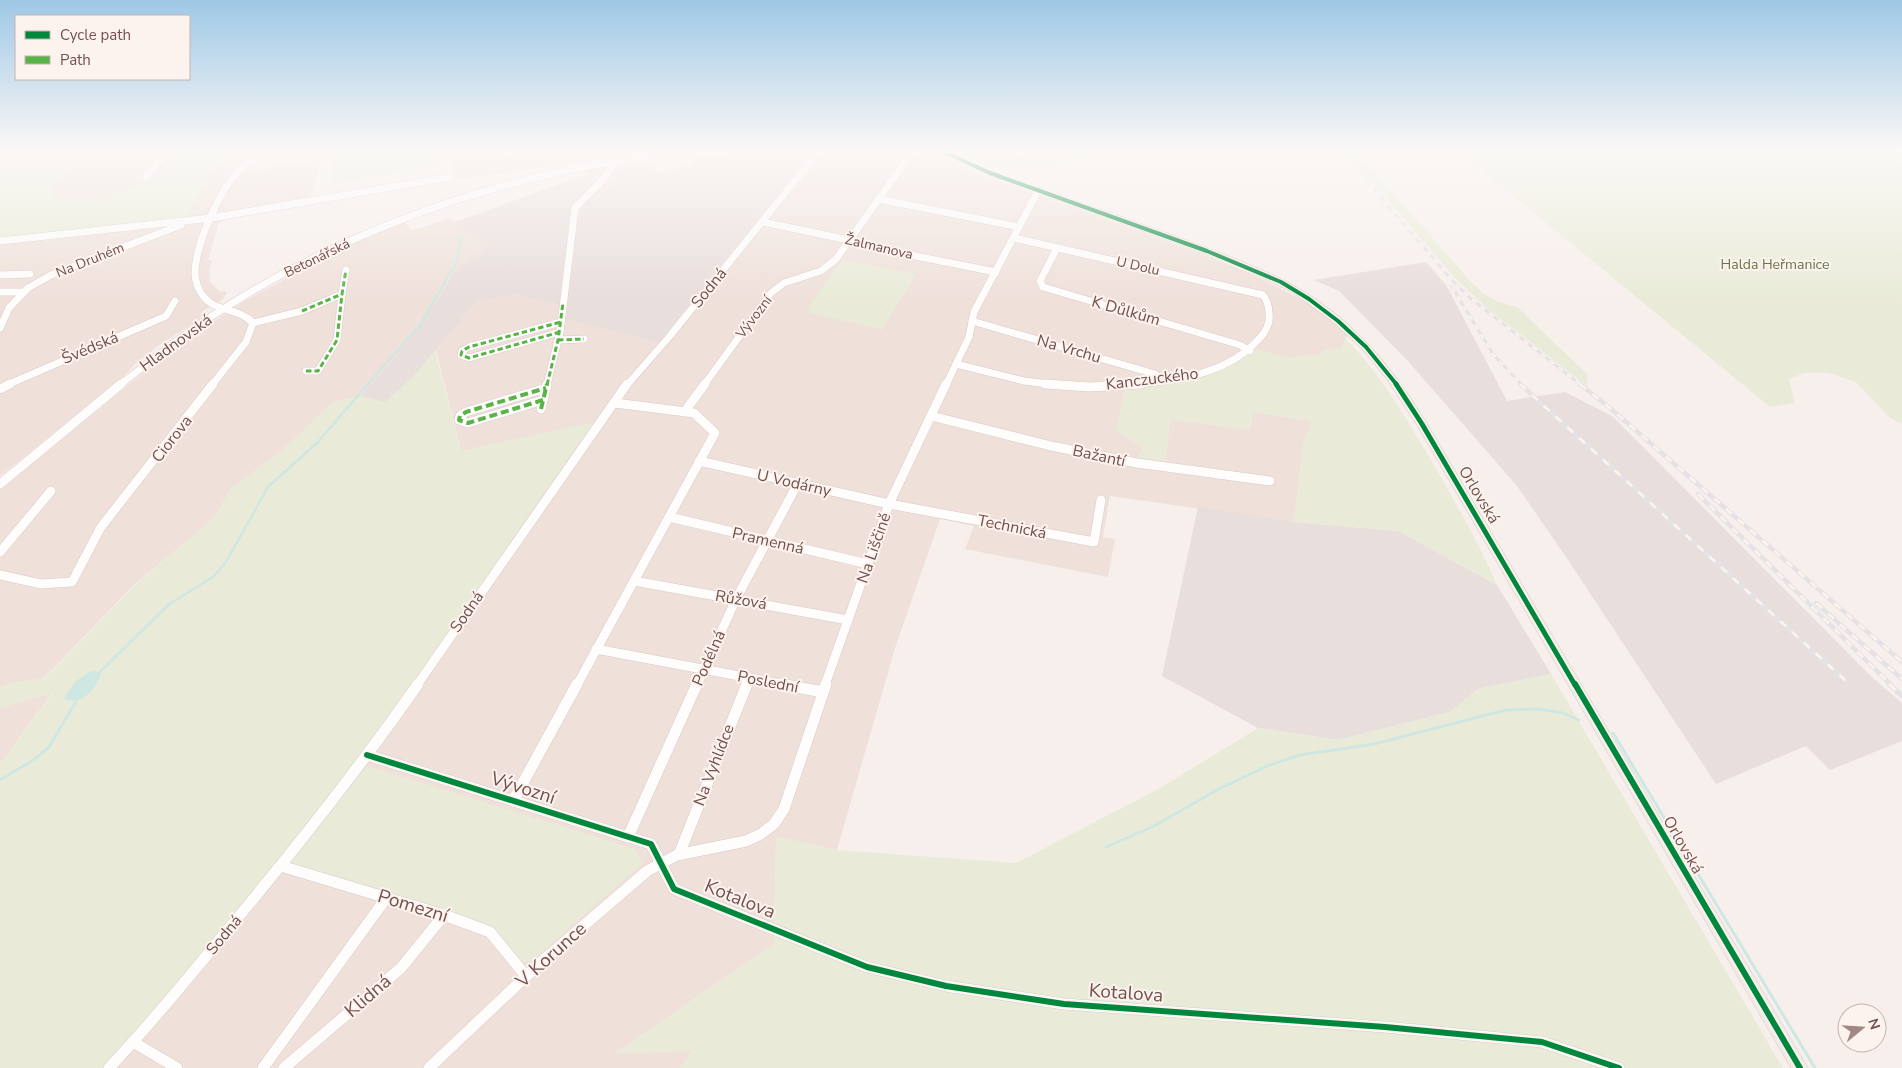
<svg xmlns="http://www.w3.org/2000/svg" width="1902" height="1068" viewBox="0 0 1902 1068" font-family="'Nunito Sans',sans-serif">
  <style>
    .residential { fill: #efe0da; fill-rule: evenodd }
    .industrial { fill: #e8dedb }
    .green { fill: #e9ebd8 }
    .water { fill: #cfe7e2 }
    .lines { fill: none; stroke-linecap: round; stroke-linejoin: round }
    .stream-far2 { stroke: #cfe7e2; stroke-width: 2 }
    .stream-far1 { stroke: #cfe7e2; stroke-width: 2.5 }
    .stream { stroke: #cfe7e2; stroke-width: 3 }
    .minor-far2-casing { stroke: #d6cbc9; stroke-width: 8 }
    .minor-far1-casing { stroke: #d6cbc9; stroke-width: 10 }
    .minor-casing { stroke: #d6cbc9; stroke-width: 12 }
    .major-casing { stroke: #d5c9c7; stroke-width: 1 }
    .minor-far2 { stroke: #fefdfc; stroke-width: 7 }
    .minor-far1 { stroke: #fefdfc; stroke-width: 9 }
    .minor { stroke: #fefdfc; stroke-width: 11 }
    .major { fill: #f1eae6; fill-rule: evenodd }
    .rail-far2-casing { stroke: #e4e2e4; stroke-width: 3 }
    .rail-far1-casing { stroke: #e4e2e4; stroke-width: 4.5 }
    .rail-casing { stroke: #e4e2e4; stroke-width: 5 }
    .rail-far2 { stroke: #fdf3ee; stroke-width: 2; stroke-dasharray: 5.5; stroke-linecap: butt }
    .rail-far1 { stroke: #fdf3ee; stroke-width: 2.5; stroke-dasharray: 8; stroke-linecap: butt }
    .rail { stroke: #fdf3ee; stroke-width: 3; stroke-dasharray: 9; stroke-linecap: butt }
    .quiet-far1 { stroke: #59b447; stroke-width: 3; stroke-dasharray: 5.5 3; stroke-linecap: butt }
    .quiet { stroke: #59b447; stroke-width: 4; stroke-dasharray: 8 4; stroke-linecap: butt }
    .cycleway-far2-casing { stroke: #fdf3ee; stroke-width: 6 }
    .cycleway-far1-casing { stroke: #fdf3ee; stroke-width: 8 }
    .cycleway-casing { stroke: #fdf3ee; stroke-width: 9 }
    .cycleway-far2 { stroke: #00873e; stroke-width: 4 }
    .cycleway-far1 { stroke: #00873e; stroke-width: 5 }
    .cycleway { stroke: #00873e; stroke-width: 6 }
    .labels { text-anchor: middle; dominant-baseline: central; stroke-width: 4; stroke-linejoin: round; paint-order: stroke }
    .far-street-label { font-size: 14px; fill: #72514e; stroke: #fdf3ee }
    .far-park-label { font-size: 14px; fill: #637747; stroke: #fdf3ee }
    .street-label { font-size: 16px; fill: #72514e; stroke: #fdf3ee }
    .near-street-label { font-size: 19px; fill: #72514e; stroke: #fdf3ee }
  </style>
  <rect width="100%" height="100%" fill="#f7efec"/>
  <g class="residential">
    <path d="M0 151H273L242 173 271 168V166L321 160 309 203 226 219 219 223 208 260 212 261 209 268 210 282 219 291 227 292 223 299 203 311 200 319 162 343 135 364 124 376 0 476Z"/>
    <path d="M811 151H933L974 172 1208 256 1252 274 1312 305 1347 335 1342 348 1323 350 1322 354 1288 358 1256 349 1238 362 1216 372 1181 381 1143 447 1138 460 1165 464 1170 419 1250 430 1253 412 1312 421 1303 444 1294 522 1110 496 1103 537 1115 539 1108 577 965 549 974 526 940 519 895 648 837 850 776 837 774 944 616 1053 693 1050 680 1068H102L126 1044 594 423 461 451 436 350 476 300 518 295 559 305 571 209 597 180 583 170 628 163 606 190 585 203 578 214 566 319 659 341ZM477 921 533 960 523 961Z"/>
    <path d="M449 218 490 246 456 268 439 297 410 339 360 396 333 402 283 450 232 488 216 514 199 531 133 586 43 679 15 682 0 687V490L138 377 202 329 243 302 329 255 383 230 404 222 412 230 424 227Z"/>
    <path d="M53 692 19 738 0 764V708Z"/>
  </g>
  <g class="industrial">
    <path d="M451 151H608V153L590 159 528 170 456 179Z"/>
    <path d="M737 151H811L659 342 566 319 578 214 585 203 606 190 626 166 654 165 657 172 691 165 690 159Z"/>
    <path d="M956 151H1085L1061 157 1004 164 982 163Z"/>
    <path d="M587 174 597 180 571 209 559 305 518 295 477 300 417 373 385 403 360 396 410 339 439 297 456 268 490 246 455 222Z"/>
    <path d="M1426 262 1446 285 1507 401 1565 392 1612 416 1874 679 1902 703V741L1830 770 1806 746 1716 784 1566 557 1517 486 1407 360 1339 291 1314 280Z"/>
    <path d="M1198 507 1294 522 1399 531 1497 585 1551 674 1478 689 1450 712 1338 740 1258 728 1162 676Z"/>
  </g>
  <g class="green">
    <path d="M176 151H237L221 158 227 160 210 171 187 218 0 237V166L72 165 53 188 55 200 103 199 144 183 152 182Z"/>
    <path d="M339 151H436L439 164 332 184 331 152Z"/>
    <path d="M1085 151H1115L1089 159 1006 171 982 163C1016 164 1052 160 1085 151Z"/>
    <path d="M1346 151H1356L1470 281 1484 294 1499 302 1517 307 1588 375 1587 386 1488 309 1454 277Z"/>
    <path d="M1459 151H1902V424L1890 418 1856 382 1828 373H1804L1789 379 1795 403 1770 407Z"/>
    <path d="M849 261 916 274 882 330 810 313 808 307 839 264Z"/>
    <path d="M1345 338C1380 373 1406 418 1431 460 1455 502 1478 541 1497 585L1399 531 1294 522 1303 444 1312 421 1253 412 1250 430 1170 420 1165 465 1138 460 1143 447 1116 431 1125 388C1168 382 1224 381 1256 348L1288 358 1322 354 1323 350 1342 348Z"/>
    <path d="M435 350 461 451 595 422C526 514 466 612 398 705 313 822 219 933 126 1044L102 1068H0V764L53 693 0 708V687L15 682 44 679 134 586 199 531 216 514 232 488 283 450 333 402 360 396 385 402 417 373Z"/>
    <path d="M1551 674 1783 1068H680L692 1051 615 1054 774 944 776 837 837 850 1016 863 1160 788 1258 728 1338 740 1450 712 1478 689Z"/>
    <path d="M367 766 635 849 642 864 533 960 527 961 519 959 493 929 296 869 292 861 294 855Z"/>
  </g>
  <path class="water" d="M95 671 101 673C97 689 81 706 64 699 68 688 83 672 95 671Z"/>
  <g class="lines">
    <g class="stream-far2">
      <path d="M592 151 593 153"/>
      <path d="M1471 151 1479 162"/>
      <path d="M367 385 420 325 456 263 461 237"/>
    </g>
    <path class="stream-far1" d="M97 675 168 605 213 577 226 562 268 487 318 442 368 384"/>
    <g class="stream">
      <path d="M1613 733 1815 1068"/>
      <path d="M0 780 35 759 49 747 78 698"/>
      <path d="M1106 847 1154 826 1217 790 1267 766 1300 755 1374 744 1506 710 1538 709 1563 713 1579 720"/>
    </g>
    <defs>
      <g id="minor-far2">
        <path d="M146 177 168 151"/>
        <path d="M878 199 1019 227"/>
        <path d="M762 222 849 240 855 244 996 272"/>
        <path d="M1014 238 1263 295C1269 303 1270 311 1269 321 1267 331 1262 336 1255 343 1223 376 1171 381 1128 385"/>
        <path d="M0 241 211 218 450 177"/>
        <path d="M1057 248 1040 281 1043 287 1240 345 1250 351"/>
        <path d="M0 275 30 274"/>
        <path d="M0 292H24"/>
        <path d="M972 321 1155 374 1164 381"/>
        <path d="M253 323 302 311 342 294 346 270"/>
        <path d="M0 328 9 308 28 288 51 275 181 225"/>
        <path d="M560 332 469 358 461 355 462 351 469 347 561 322"/>
        <path d="M558 340 584 339"/>
        <path d="M956 364 1024 381 1057 385"/>
        <path d="M306 371H318L337 340 342 294"/>
        <path d="M7 385 166 316 175 301"/>
        <path d="M120 385C154 358 189 330 226 307 326 244 439 200 554 173 596 163 640 158 684 151"/>
        <path d="M212 385 246 342 253 323C239 308 216 312 204 297 198 290 195 280 195 272 196 243 219 192 238 171 246 163 256 157 266 151"/>
        <path d="M547 385 560 332 575 208 607 175 616 162"/>
        <path d="M627 385 669 337 819 151"/>
        <path d="M704 385 771 293 784 283 821 271 836 259 913 151"/>
        <path d="M946 385 969 337 974 312 1038 191"/>
      </g>
      <g id="minor-far1">
        <path d="M1045 384 1090 387 1141 384"/>
        <path d="M0 389 10 384"/>
        <path d="M543 400 468 423 459 420 460 416 466 412 546 388"/>
        <path d="M541 409 547 384"/>
        <path d="M685 411 705 384"/>
        <path d="M931 416 1051 446 1137 463 1270 481"/>
        <path d="M699 461 889 504 1094 542 1101 500"/>
        <path d="M0 484 121 384"/>
        <path d="M669 517 868 564"/>
        <path d="M0 552 51 491"/>
        <path d="M0 575 41 584 72 582 101 527 213 384"/>
        <path d="M634 581 848 620"/>
        <path d="M596 649 787 685"/>
        <path d="M417 685 627 384"/>
        <path d="M577 685 715 433 694 413 615 403"/>
        <path d="M697 685 736 599 798 483"/>
        <path d="M746 685 749 678"/>
        <path d="M825 685 889 504 946 384"/>
      </g>
      <g id="minor">
        <path d="M780 684 823 692"/>
        <path d="M367 755 651 844 674 889 867 967 946 986 1064 1004 1385 1027 1542 1042 1619 1068"/>
        <path d="M513 801 577 684"/>
        <path d="M628 837 697 684"/>
        <path d="M680 852 747 684"/>
        <path d="M281 866 444 915 490 932 526 976"/>
        <path d="M133 1042 177 1068"/>
        <path d="M109 1068C153 1021 194 971 235 921 299 844 361 766 418 684"/>
        <path d="M263 1068 387 897"/>
        <path d="M284 1068 401 968 444 915"/>
        <path d="M429 1068 539 964 647 871 677 855 746 841 761 834 774 824 784 809 826 684"/>
      </g>
      <path id="major" d="M938 151H947C982 169 1019 181 1056 194 1105 211 1154 228 1202 246 1244 262 1288 278 1324 305 1367 336 1398 377 1426 422L1808 1068H1791L1417 425 1386 378 1362 349 1334 323 1292 292 1234 264 987 175 951 159Z"/>
    </defs>
    <use href="#minor-far2" class="minor-far2-casing"/>
    <use href="#minor-far1" class="minor-far1-casing"/>
    <use href="#minor" class="minor-casing"/>
    <use href="#major" class="major-casing"/>
    <use href="#minor-far2" class="minor-far2"/>
    <use href="#minor-far1" class="minor-far1"/>
    <use href="#minor" class="minor"/>
    <use href="#major" class="major"/>
    <defs>
      <g id="rail-far2">
        <path d="M1341 151 1450 278 1470 298 1581 385"/>
        <path d="M1452 287 1493 354 1522 385"/>
      </g>
      <g id="rail-far1">
        <path d="M1520 384 1846 681"/>
        <path d="M1580 384 1610 408 1902 662"/>
        <path d="M1698 494 1891 685"/>
        <path d="M1816 603 1902 679"/>
      </g>
      <path id="rail" d="M1889 684 1902 696"/>
    </defs>
    <use href="#rail-far2" class="rail-far2-casing"/>
    <use href="#rail-far1" class="rail-far1-casing"/>
    <use href="#rail" class="rail-casing"/>
    <use href="#rail-far2" class="rail-far2"/>
    <use href="#rail-far1" class="rail-far1"/>
    <use href="#rail" class="rail"/>
    <g class="quiet-far1">
      <path d="M302 311 342 294 346 270"/>
      <path d="M560 332 469 358 461 355 462 351 469 347 561 322"/>
      <path d="M558 340 584 339"/>
      <path d="M306 371H318L337 340 342 294"/>
      <path d="M547 385 558 340 563 303"/>
    </g>
    <g class="quiet">
      <path d="M543 400 468 423 459 420 460 416 466 412 546 388"/>
      <path d="M541 409 547 384"/>
    </g>
    <defs>
      <path id="cycleway-far2" d="M942 151 990 173 1207 251 1281 282 1309 299 1338 321 1366 347 1397 385"/>
      <path id="cycleway-far1" d="M1396 384 1422 424 1575 685"/>
      <g id="cycleway">
        <path d="M1575 684 1800 1068"/>
        <path d="M367 755 651 844 674 889 867 967 946 986 1064 1004 1385 1027 1542 1042 1619 1068"/>
      </g>
    </defs>
    <use href="#cycleway-far2" class="cycleway-far2-casing"/>
    <use href="#cycleway-far1" class="cycleway-far1-casing"/>
    <use href="#cycleway" class="cycleway-casing"/>
    <use href="#cycleway-far2" class="cycleway-far2"/>
    <use href="#cycleway-far1" class="cycleway-far1"/>
    <use href="#cycleway" class="cycleway"/>
  </g>
  <linearGradient id="sky" x2="0" y2="1"><stop stop-color="#9ec8e6"/><stop offset="0.5" stop-color="#fbf8f6"/><stop offset="1" stop-color="#fbf8f6" stop-opacity="0"/></linearGradient>
  <rect width="1902" height="300" fill="url(#sky)"/>
  <g class="labels">
    <g class="far-street-label">
      <text transform="translate(879 247) rotate(13)">Žalmanova</text>
      <text transform="translate(317 258) rotate(-26)">Betonářská</text>
      <text transform="translate(90 260) rotate(-22)">Na Druhém</text>
      <text transform="translate(1138 266) rotate(13)">U Dolu</text>
      <text transform="translate(754 317) rotate(-53)">Vývozní</text>
    </g>
    <g class="far-park-label">
      <text x="1775" y="264">Halda Heřmanice</text>
    </g>
    <g class="street-label">
      <text transform="translate(709 288) rotate(-51)">Sodná</text>
      <text transform="translate(1126 311) rotate(16)">K Důlkům</text>
      <text transform="translate(176 343) rotate(-36)">Hladnovská</text>
      <text transform="translate(90 348) rotate(-23)">Švédská</text>
      <text transform="translate(1069 349) rotate(16)">Na Vrchu</text>
      <text transform="translate(1152 379) rotate(-7)">Kanczuckého</text>
      <text transform="translate(172 439) rotate(-52)">Ciorova</text>
      <text transform="translate(1099 456) rotate(12)">Bažantí</text>
      <text transform="translate(794 483) rotate(13)">U Vodárny</text>
      <text transform="translate(1479 495) rotate(59)">Orlovská</text>
      <text transform="translate(1012 527) rotate(11)">Technická</text>
      <text transform="translate(768 541) rotate(13)">Pramenná</text>
      <text transform="translate(874 548) rotate(-71)">Na Liščině</text>
      <text transform="translate(741 600) rotate(10)">Růžová</text>
      <text transform="translate(467 612) rotate(-55)">Sodná</text>
      <text transform="translate(709 658) rotate(-66)">Podélná</text>
      <text transform="translate(768 682) rotate(11)">Poslední</text>
      <text transform="translate(714 765) rotate(-69)">Na Vyhlídce</text>
      <text transform="translate(1683 845) rotate(60)">Orlovská</text>
      <text transform="translate(224 935) rotate(-50)">Sodná</text>
    </g>
    <g class="near-street-label">
      <text transform="translate(523 788) rotate(18)">Vývozní</text>
      <text transform="translate(740 899) rotate(22)">Kotalova</text>
      <text transform="translate(413 906) rotate(17)">Pomezní</text>
      <text transform="translate(551 955) rotate(-42)">V Korunce</text>
      <text transform="translate(1126 993) rotate(4)">Kotalova</text>
      <text transform="translate(368 996) rotate(-41)">Klidná</text>
    </g>
  </g>
  <rect x="15" y="15" width="175" height="65" fill="#fdf3ee" stroke="#c5b2ae"/>
  <rect x="25" y="31" width="25" height="8" fill="#00873e" stroke="#c5b2ae"/>
  <text x="60" y="40" font-size="15" fill="#72514e">Cycle path</text>
  <rect x="25" y="56" width="25" height="8" fill="#59b447" stroke="#c5b2ae"/>
  <text x="60" y="65" font-size="15" fill="#72514e">Path</text>
  <g transform="translate(1862 1028) rotate(72)"><circle r="24" fill="#fdf3ee" stroke="#c5b2ae"/>
  <path d="M0-4L9 19L0 12L-9 19Z" fill="#a18885"/>
  <text y="-8" font-size="14" font-weight="bold" text-anchor="middle" fill="#72514e">N</text>
  </g>
</svg>
